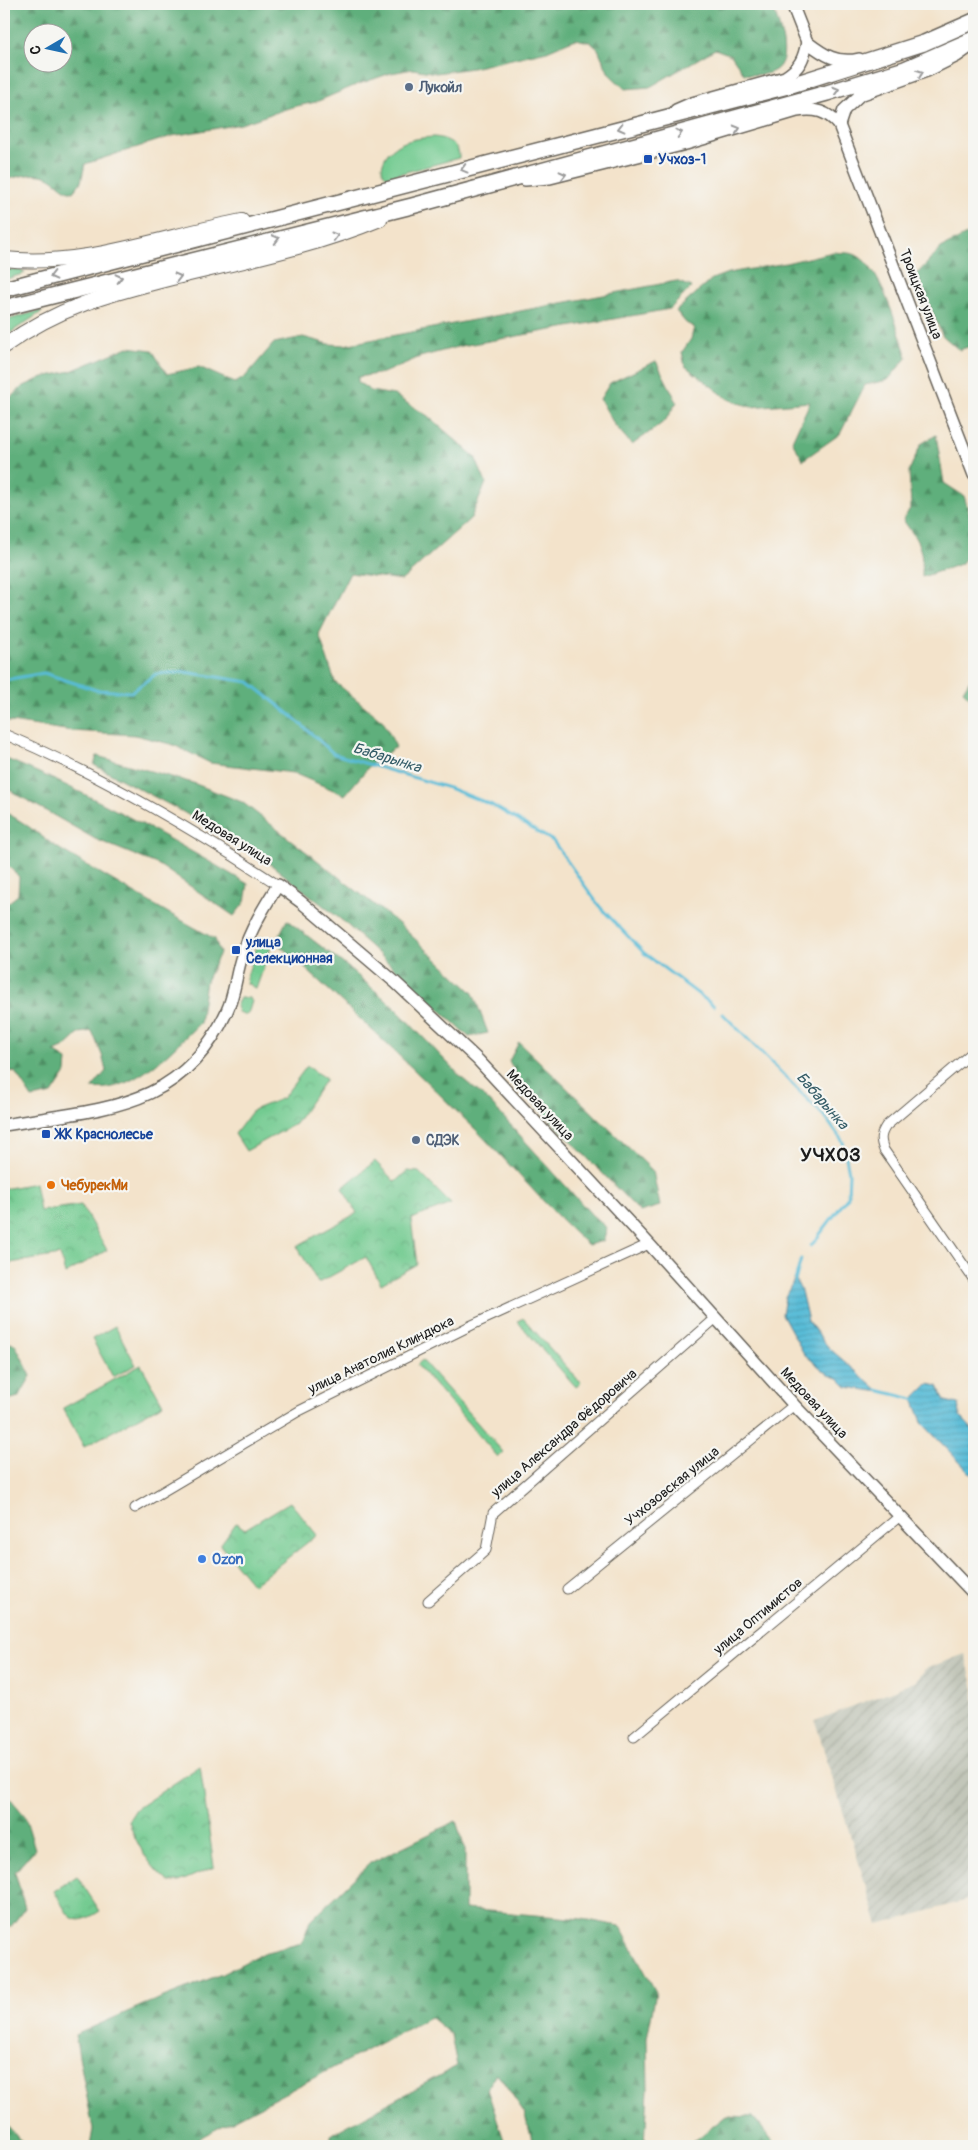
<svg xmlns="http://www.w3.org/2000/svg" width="978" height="2150" viewBox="0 0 978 2150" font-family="Pangolin,sans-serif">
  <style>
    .industrial { fill: url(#industrial-furrows) }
    .green { fill: #73cb91; stroke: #487456 }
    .forest { fill: url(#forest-firs); stroke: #3d664c; fill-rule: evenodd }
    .park { fill: url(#park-crowns); stroke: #487456 }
    .water { fill: url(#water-rules); stroke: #3a6c7a }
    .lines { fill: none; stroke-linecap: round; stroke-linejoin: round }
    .stream { stroke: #59bcd7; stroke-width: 3 }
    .minor-casing { stroke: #676259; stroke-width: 11 }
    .tertiary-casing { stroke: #676259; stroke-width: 14 }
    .primary-casing { stroke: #676259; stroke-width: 16 }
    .trunk-casing { stroke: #676259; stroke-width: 18 }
    .minor { stroke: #fff; stroke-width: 9 }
    .tertiary { stroke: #fff; stroke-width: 11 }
    .primary { stroke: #fff; stroke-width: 14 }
    .trunk { stroke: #fff; stroke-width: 15 }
    .oneway { stroke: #999 }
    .service-dot { fill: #5c6f8a; stroke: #f6f6f2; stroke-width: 2 }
    .transit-dot { fill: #1a4fb4; stroke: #f6f6f2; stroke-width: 2 }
    .food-dot { fill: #e8710a; stroke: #f6f6f2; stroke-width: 2 }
    .shop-dot { fill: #3f7fe0; stroke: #f6f6f2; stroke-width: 2 }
    .labels { text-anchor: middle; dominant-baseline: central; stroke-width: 4.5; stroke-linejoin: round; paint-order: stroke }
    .service-label { font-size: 14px; font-weight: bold; fill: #4e5e75; stroke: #f6f6f2; text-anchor: start }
    .transit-label { font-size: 14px; font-weight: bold; fill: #164399; stroke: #f6f6f2; text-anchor: start }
    .street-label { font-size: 14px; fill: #1c1c1c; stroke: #f6f6f2 }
    .food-label { font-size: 14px; font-weight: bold; fill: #c56008; stroke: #f6f6f2; text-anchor: start }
    .shop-label { font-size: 14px; font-weight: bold; fill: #366cbe; stroke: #f6f6f2; text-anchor: start }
    .water-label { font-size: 15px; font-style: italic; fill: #345c67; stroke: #f6f6f2 }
    .district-label { font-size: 19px; font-weight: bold; letter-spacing: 1px; fill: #1c1c1c; stroke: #f6f6f2 }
  </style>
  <defs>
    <pattern id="industrial-furrows" width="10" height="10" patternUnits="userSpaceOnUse" patternTransform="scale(1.25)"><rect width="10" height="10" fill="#c2c6b9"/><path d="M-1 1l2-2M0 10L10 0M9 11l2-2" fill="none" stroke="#a6aa9e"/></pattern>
    <pattern id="forest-firs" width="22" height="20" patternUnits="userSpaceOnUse" patternTransform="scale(1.25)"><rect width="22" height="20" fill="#5eaf7b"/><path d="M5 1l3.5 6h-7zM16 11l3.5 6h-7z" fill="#4d8e64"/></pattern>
    <pattern id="park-crowns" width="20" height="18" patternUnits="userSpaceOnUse" patternTransform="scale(1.25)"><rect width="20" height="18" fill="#73cb91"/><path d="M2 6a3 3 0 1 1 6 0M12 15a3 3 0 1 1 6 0" fill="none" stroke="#63ae7c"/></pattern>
    <pattern id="water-rules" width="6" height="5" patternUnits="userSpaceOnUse" patternTransform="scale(1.25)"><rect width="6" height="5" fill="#59bcd7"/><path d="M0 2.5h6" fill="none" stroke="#4da1b8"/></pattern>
  </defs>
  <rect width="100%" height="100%" fill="#f6f6f2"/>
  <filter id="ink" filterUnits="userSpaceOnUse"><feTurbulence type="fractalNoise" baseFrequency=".02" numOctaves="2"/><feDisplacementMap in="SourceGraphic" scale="10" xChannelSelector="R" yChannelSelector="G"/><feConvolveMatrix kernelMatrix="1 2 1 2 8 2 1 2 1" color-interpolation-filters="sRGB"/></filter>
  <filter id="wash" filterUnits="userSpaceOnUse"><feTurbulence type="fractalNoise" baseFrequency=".0096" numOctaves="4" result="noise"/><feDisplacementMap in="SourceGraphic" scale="20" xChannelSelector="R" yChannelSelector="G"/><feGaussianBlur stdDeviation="1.12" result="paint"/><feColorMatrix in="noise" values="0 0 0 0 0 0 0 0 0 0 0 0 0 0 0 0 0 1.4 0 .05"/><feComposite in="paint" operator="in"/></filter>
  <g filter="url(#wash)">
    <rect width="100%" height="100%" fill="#f3e3cb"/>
    <path class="industrial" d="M965 1654 974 1689V1898L878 1925 815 1721 917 1681 925 1669Z"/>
    <g class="green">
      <path d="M434 137C446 138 460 144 459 158L387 177C382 173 381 169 383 163 389 142 415 138 434 137Z"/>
      <path d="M4 269 20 270 25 273 4 280Z"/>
      <path d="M38 311H43L4 337V321Z"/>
      <path d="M260 937 271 947 256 989 247 983 246 979Z"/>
      <path d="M240 998H249L252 1001 249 1011 246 1015 238 1012 236 1006Z"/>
      <path d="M523 1318 581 1383 576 1387 518 1322Z"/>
      <path d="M115 1326 136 1365 113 1377 92 1339Z"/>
      <path d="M422 1360 503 1452 498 1457 417 1365Z"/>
    </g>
    <g class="forest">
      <path d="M4 4H772C783 38 801 81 744 74L731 55 715 49 650 87 625 89 609 74 598 49 590 42 575 39 547 51 472 68 436 73 413 69 391 73 356 85 316 102 292 107 241 124 172 136 85 164 81 182 73 192C64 190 61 186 53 180 39 170 21 176 4 180ZM32 32H62V62H32Z"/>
      <path d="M974 231V345L959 350 942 335 917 274 941 248Z"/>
      <path d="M833 252C839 253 850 252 856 255 881 266 898 331 907 357L888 380 865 385 840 434 803 460 792 441 810 402 751 407 728 399 685 366 682 352 691 339 694 327 686 323 676 311 712 279 728 273 786 263Z"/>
      <path d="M676 281 692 287 670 309 461 346 420 357 383 373 358 377V382L371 391 394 395 428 416 475 457 486 483 471 518 402 580 350 573 319 634 335 682 383 721 396 747 372 763 345 795 293 773 210 763 174 745 135 735 72 731 4 721V403L22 387 43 377 71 371 128 347 152 350 167 374 199 367 235 383 245 377 274 343 303 337 329 344 344 345Z"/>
      <path d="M656 361 677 402 665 421 632 445 614 424 600 399 610 383Z"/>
      <path d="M936 435 944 483 964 496 974 529V548L961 564 922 577C923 549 920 543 903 520L911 507 909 471 921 444Z"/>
      <path d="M974 673V702L963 691Z"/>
      <path d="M97 756 193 783 242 802 398 923 473 993 488 1033 469 1037 344 922 256 853 183 812 94 765Z"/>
      <path d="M4 758C88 792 169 838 248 884L245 902 234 916 159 865 95 839 4 787Z"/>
      <path d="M4 812C24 821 40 836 58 848 110 879 162 910 215 939L220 953 206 981 200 1023C172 1049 134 1094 92 1088L106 1071 102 1055 92 1031 80 1033 65 1047 54 1052 67 1060 66 1073 52 1094 32 1098 15 1072 4 1070V906L18 895 19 877 4 862Z"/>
      <path d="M287 920 349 968 395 1008 463 1079 488 1100 592 1215 607 1228 603 1241 588 1245C548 1209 514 1168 476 1130 411 1066 344 1003 276 942Z"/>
      <path d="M519 1042 653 1171 660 1206 640 1212 529 1098 509 1061Z"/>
      <path d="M4 1342 15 1344 31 1376 19 1397 4 1401Z"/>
      <path d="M4 1791 25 1816 35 1849 15 1872 25 1908 10 1928 4 1913Z"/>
      <path d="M456 1821 465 1849V1909L582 1919 620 1926 656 1992 647 2038 648 2089 645 2146H534L524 2112 497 2073 487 2089 506 2146H330V2135L457 2066 451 2035 430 2017 184 2146H90L93 2129 75 2035 143 2005 222 1974 263 1953 302 1943 310 1921 370 1863Z"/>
      <path d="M726 2116 753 2117 777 2146H688Z"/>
      <path d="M4 2121 18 2138 28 2146H4Z"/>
    </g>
    <g class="park">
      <path d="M307 1066 326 1079 295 1124 246 1151 235 1134 253 1110 283 1098Z"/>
      <path d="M375 1161 395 1182 407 1171 419 1172 451 1204 411 1219 417 1264 381 1284 366 1257 318 1283 297 1246 357 1213 342 1188Z"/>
      <path d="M35 1183 40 1211 81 1205 107 1250 65 1274 60 1255 4 1264V1189Z"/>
      <path d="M141 1365 163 1404 84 1447 63 1408Z"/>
      <path d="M290 1502 317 1535 253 1585 220 1545 236 1523 245 1529Z"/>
      <path d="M200 1766 214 1867 179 1882H169C152 1870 133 1840 129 1820L136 1809Z"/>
      <path d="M77 1876 100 1911C71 1930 69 1916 54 1891Z"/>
    </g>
    <g class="water">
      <path d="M795 1278 801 1291 808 1321 829 1348 880 1392 847 1387 838 1378 829 1375 804 1354 782 1314 785 1297Z"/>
      <path d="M928 1384 938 1386 945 1401 959 1404 960 1416 974 1431V1477L923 1424 913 1399Z"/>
    </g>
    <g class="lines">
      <g class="stream">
        <path d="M4 680 44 673 96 690 131 692 156 674 185 672 249 682 293 717 334 754 449 788 492 805 553 841 600 907 644 953 714 1006"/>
        <path d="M723 1014 825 1117 843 1142 849 1173 848 1197 811 1246"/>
        <path d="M795 1281 801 1259"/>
        <path d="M877 1390 913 1399"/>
      </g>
    </g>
  </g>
  <g filter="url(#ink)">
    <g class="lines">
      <defs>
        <g id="minor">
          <path d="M4 734C100 775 190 827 278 885"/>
          <path d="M974 1051 886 1126C880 1135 880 1140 884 1150L974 1280"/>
          <path d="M135 1508 299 1411 472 1325 649 1244"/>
          <path d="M567 1589 794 1405"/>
          <path d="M428 1601 486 1550 493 1513 716 1318"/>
          <path d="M634 1737 900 1516"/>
        </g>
        <g id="tertiary">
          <path d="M792 4 807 42"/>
          <path d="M807 42C824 55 837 64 859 59"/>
          <path d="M676 110 692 103 785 77C800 68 804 58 807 42"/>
          <path d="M839 125 844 110 860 95 927 71 957 56 974 44"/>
          <path d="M525 180 550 178 686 144 797 111C815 108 827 111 839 125L974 475"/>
          <path d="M4 1125C99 1108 181 1112 227 1011 235 994 236 973 242 956 250 930 264 907 278 885L301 902 395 982 478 1060 649 1244 794 1405 974 1594"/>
        </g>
        <g id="primary">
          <path d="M4 259C85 268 163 236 242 221"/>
          <path d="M4 346C58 307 109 294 172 278 242 261 313 247 380 219"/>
        </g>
        <g id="trunk">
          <path d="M4 289 788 86 924 43 974 21"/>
          <path d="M4 308 412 206 827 93 905 69 974 39"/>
        </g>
      </defs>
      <use href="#minor" class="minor-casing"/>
      <use href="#tertiary" class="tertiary-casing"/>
      <use href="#primary" class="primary-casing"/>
      <use href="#trunk" class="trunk-casing"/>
      <use href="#minor" class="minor"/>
      <use href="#tertiary" class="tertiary"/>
      <use href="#primary" class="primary"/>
      <use href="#trunk" class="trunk"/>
    </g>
    <defs><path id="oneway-chevron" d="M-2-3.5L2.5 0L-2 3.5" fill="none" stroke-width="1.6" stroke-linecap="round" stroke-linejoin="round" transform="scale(1.25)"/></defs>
    <g class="oneway">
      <use href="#oneway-chevron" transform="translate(920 73) rotate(-20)"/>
      <use href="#oneway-chevron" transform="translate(836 90) rotate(-16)"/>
      <use href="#oneway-chevron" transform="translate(621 128) rotate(166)"/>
      <use href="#oneway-chevron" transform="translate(737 129) rotate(-17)"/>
      <use href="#oneway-chevron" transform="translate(679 133) rotate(-15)"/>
      <use href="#oneway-chevron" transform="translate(464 169) rotate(165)"/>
      <use href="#oneway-chevron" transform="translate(563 175) rotate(-14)"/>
      <use href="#oneway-chevron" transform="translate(335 236) rotate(-16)"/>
      <use href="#oneway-chevron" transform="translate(276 239) rotate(-15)"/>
      <use href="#oneway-chevron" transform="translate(53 276) rotate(166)"/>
      <use href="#oneway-chevron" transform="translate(178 277) rotate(-14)"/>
      <use href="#oneway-chevron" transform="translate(119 278) rotate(-14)"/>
    </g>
  </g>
  <g class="service-dot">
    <circle cx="409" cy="87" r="5"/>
    <circle cx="416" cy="1140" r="5"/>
  </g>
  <g class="transit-dot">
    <rect x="643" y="154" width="10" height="10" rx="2.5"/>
    <rect x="231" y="945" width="10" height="10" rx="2.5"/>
    <rect x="41" y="1129" width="10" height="10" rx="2.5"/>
  </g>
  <circle class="food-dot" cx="51" cy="1185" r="5"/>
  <circle class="shop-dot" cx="202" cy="1559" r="5"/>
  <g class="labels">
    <g class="service-label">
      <text x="419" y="87">Лукойл</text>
      <text x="426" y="1140">СДЭК</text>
    </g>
    <g class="transit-label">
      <text x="658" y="159">Учхоз-1</text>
      <text x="246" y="942">улица<tspan x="246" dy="16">Селекционная</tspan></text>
      <text x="56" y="1134">ЖК Краснолесье</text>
    </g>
    <g class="street-label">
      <text transform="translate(921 294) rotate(69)">Троицкая улица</text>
      <text transform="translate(232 838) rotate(32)">Медовая улица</text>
      <text transform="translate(540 1105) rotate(47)">Медовая улица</text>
      <text transform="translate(381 1355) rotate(-26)">улица Анатолия Клиндюка</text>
      <text transform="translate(814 1403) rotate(47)">Медовая улица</text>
      <text transform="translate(564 1433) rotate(-41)">улица Александра Фёдоровича</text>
      <text transform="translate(672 1486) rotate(-39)">Учхозовская улица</text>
      <text transform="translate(758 1616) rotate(-40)">улица Оптимистов</text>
    </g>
    <g class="food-label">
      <text x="61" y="1185">ЧебурекМи</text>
    </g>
    <g class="shop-label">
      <text x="212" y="1559">Ozon</text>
    </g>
    <g class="water-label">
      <text transform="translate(387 758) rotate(17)">Бабарынка</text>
      <text transform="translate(822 1101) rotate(49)">Бабарынка</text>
    </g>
    <g class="district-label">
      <text x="831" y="1155">УЧХОЗ</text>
    </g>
  </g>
  <rect width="978" height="2150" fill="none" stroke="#f6f6f2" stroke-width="20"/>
  <g transform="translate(48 48) rotate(261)"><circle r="24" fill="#f6f6f2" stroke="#9f9f9c"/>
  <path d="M0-4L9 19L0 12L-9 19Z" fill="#1f6fb2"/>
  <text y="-8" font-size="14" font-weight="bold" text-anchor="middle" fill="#1c1c1c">С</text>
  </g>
</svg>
